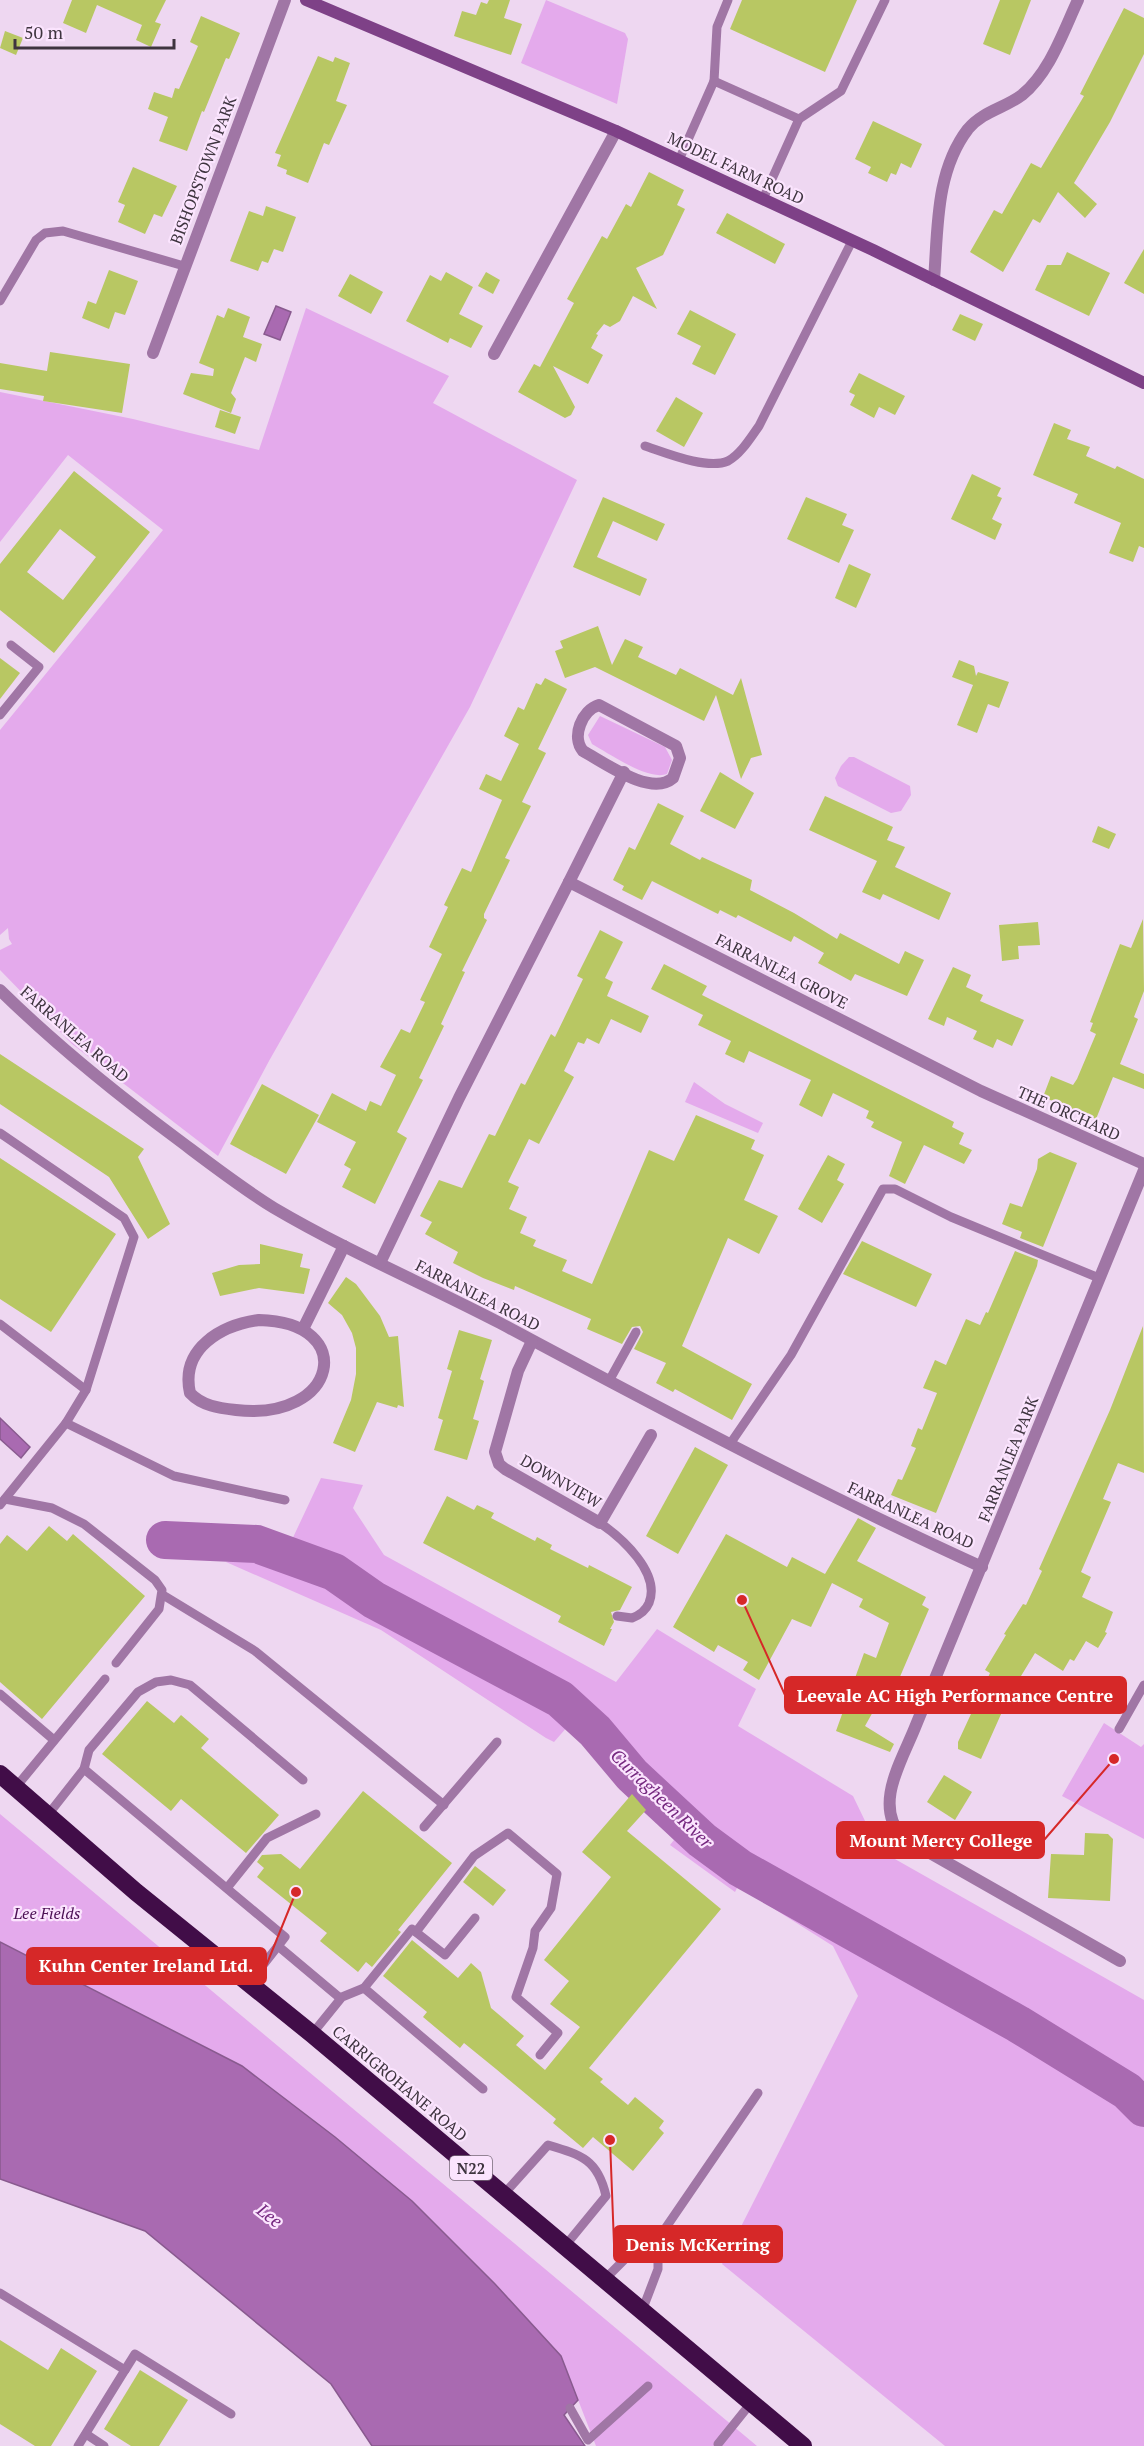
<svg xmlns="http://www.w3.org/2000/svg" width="1144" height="2446" viewBox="0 0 1144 2446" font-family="'PT Serif',serif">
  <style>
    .green { fill: #e4aaec }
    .water { fill: #a96ab1; stroke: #895a8f; stroke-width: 1.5 }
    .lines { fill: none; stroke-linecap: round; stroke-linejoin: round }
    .river { stroke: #a96ab1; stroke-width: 38 }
    .building { fill: #b8c763; fill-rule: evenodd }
    .lane { stroke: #a076a5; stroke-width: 9 }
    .street { stroke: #a076a5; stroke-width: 12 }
    .secondary { stroke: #7e4187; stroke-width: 12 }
    .highway { stroke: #410d48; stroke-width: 18 }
    .labels { text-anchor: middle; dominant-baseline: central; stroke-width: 4.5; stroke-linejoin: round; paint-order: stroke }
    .shield { fill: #fbe4fe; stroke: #776978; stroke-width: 1.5 }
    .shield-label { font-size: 15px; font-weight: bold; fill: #3e343f }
    .street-label { font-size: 16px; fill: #3e343f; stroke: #fbe4fe }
    .park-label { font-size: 16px; font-style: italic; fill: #4c1054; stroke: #fbe4fe }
    .water-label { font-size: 18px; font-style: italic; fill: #75277f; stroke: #fbe4fe }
    .leader { fill: none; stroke: #d62828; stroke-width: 2 }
    .callout-dot { fill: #d62828; stroke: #fbe4fe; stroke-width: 2 }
    .callout { fill: #d62828; stroke: #d62828; stroke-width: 2 }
    .callout-label { font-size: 18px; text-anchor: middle; font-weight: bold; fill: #fff }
  </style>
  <rect width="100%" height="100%" fill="#eed7f1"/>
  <g class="green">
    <path d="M546 0 625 33 628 39 617 104 521 63Z"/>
    <path d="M306 308 449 376 433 403 577 480 470 707 269 1061 218 1156 72 1044 0 970V950L12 944 9 939 8 928 0 935V730L163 530 68 455 0 542V392L133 419 259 450Z"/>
    <path d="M600 716 665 747 672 760 667 774C648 781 610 754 592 744L588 735Z"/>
    <path d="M849 757H854L910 786 911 795 901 811 891 813 838 786 835 778 841 766Z"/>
    <path d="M694 1082 725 1104 763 1123 758 1133 685 1102Z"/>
    <path d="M321 1478 363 1485 353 1508 384 1555 616 1682 657 1629 756 1689 738 1726 853 1796 879 1850 1144 2000V2446H945L722 2264 858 1996 833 1946 738 1886 735 1892 670 1845 674 1840 568 1726 554 1742 546 1738 381 1630 226 1562 289 1546Z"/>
    <path d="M1104 1723 1141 1747 1144 1744V1839L1062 1796Z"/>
    <path d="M0 1814 757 2446H596L561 2356 412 2201 335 2137 242 2066 0 1942Z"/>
  </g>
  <g class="water">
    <path d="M276 306 291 312 280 340 264 334Z"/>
    <path d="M0 1418 30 1447 21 1458 0 1439Z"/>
    <path d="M0 1942 242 2066 335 2137 412 2201 495 2284 561 2356 578 2400 564 2415 585 2446H372L331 2384 145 2231 0 2179Z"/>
  </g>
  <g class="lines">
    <path class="river" d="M165 1540 257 1544 334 1572 374 1600 560 1699 595 1731 632 1775 702 1840 740 1868 1018 2024 1127 2091 1144 2108"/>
  </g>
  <g class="building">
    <path d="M72 0H166L155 22 161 24 151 47 136 40 142 25 97 5 86 33 63 23Z"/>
    <path d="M489 0H510L504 18 522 24 511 55 454 36 462 11 476 15 481 2 487 4Z"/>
    <path d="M742 0H857L825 72 730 29Z"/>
    <path d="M1000 0H1031L1010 55 983 44Z"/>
    <path d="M1124 8 1144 18V54L1110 122 1074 183 1097 204 1085 218 1058 192 1040 223 1033 219 1003 272 970 252 994 210 1002 214 1031 163 1041 168 1084 96 1080 94Z"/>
    <path d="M201 16 240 33 229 59 226 58 204 112 202 111 187 151 159 141 168 117 148 109 154 92 172 98 175 88 179 89 198 46 190 42Z"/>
    <path d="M5 31 23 38 16 55 0 48Z"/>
    <path d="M318 56 333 62 335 57 350 63 336 101 347 105 329 145 324 143 308 183 286 174 287 170 277 166 281 155 275 153Z"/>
    <path d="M873 121 922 144 911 168 901 163 896 175 891 173 887 182 868 173 871 167 855 159Z"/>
    <path d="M133 167 177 186 162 217 154 214 145 234 118 222 125 205 118 202Z"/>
    <path d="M649 172 684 190 677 205 685 209 663 255 636 268 657 309 633 296 620 321 610 327 604 324 596 334 598 335 591 348 603 355 588 384 553 366 575 407 571 415 565 418 518 392 534 364 540 367 574 303 567 299 602 236 607 239 626 204 631 207Z"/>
    <path d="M266 206 296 217 283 252 274 249 268 263 262 261 258 271 230 261 249 211 263 216Z"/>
    <path d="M727 213 785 244 775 264 716 233Z"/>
    <path d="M1144 249V294L1124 283Z"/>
    <path d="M1067 252 1110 273 1089 316 1035 290 1047 265H1061Z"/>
    <path d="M109 270 138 281 125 315 115 312 109 329 82 318 88 301 96 304Z"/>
    <path d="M446 272 473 287 459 314 483 326 471 348 450 338 448 343 406 321 430 275 441 281Z"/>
    <path d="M486 272 500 280 493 294 478 286Z"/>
    <path d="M350 274 383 292 371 314 338 296Z"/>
    <path d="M228 308 250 317 243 337 262 344 256 362 245 357 231 393 236 399 231 413 183 394 191 373 213 376 214 369 199 363 217 315 224 318Z"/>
    <path d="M690 310 736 334 715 375 692 364 701 346 677 334Z"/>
    <path d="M960 314 983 324 975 341 952 330Z"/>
    <path d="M50 352 130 364 122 413 43 401 44 396 0 389V363L47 371Z"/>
    <path d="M859 373 905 396 895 415 879 407 874 418 850 405 855 395 849 392Z"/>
    <path d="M676 397 703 413 684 447 656 431Z"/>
    <path d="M220 410 241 417 235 434 215 427Z"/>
    <path d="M1054 423 1071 430 1067 439 1090 447 1086 456 1115 469 1117 466 1144 479V548L1139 546 1133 562 1109 553 1121 523 1074 503 1078 494 1033 475Z"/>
    <path d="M74 471 150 532 54 653 0 610V564ZM60 529 96 557 63 600 27 572Z"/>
    <path d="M972 474 1001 488 997 496 1002 498 992 519 1002 524 995 540 951 519Z"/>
    <path d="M603 497 665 524 657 541 613 521 597 557 647 579 640 596 573 567Z"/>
    <path d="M806 497 847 514 842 525 854 530 839 563 787 539Z"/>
    <path d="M849 564 871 574 856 608 835 598Z"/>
    <path d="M598 626 612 665 625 639 643 647 638 657 676 675 680 668 733 695 741 678 762 755 751 758 741 779 716 695 704 721 595 667 565 678 555 651 563 648 560 641Z"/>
    <path d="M0 658 20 673 0 699Z"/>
    <path d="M959 660 974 666 976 676 978 672 1009 682 999 708 988 704 977 733 957 725 973 685 952 677Z"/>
    <path d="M545 678 567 689 538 749 546 753 522 802 531 806 505 858 510 860 484 914V918L487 920 462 971 465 972 441 1024 444 1026 419 1078 423 1080 397 1132 407 1138 375 1204 342 1187 351 1169 344 1165 356 1142 317 1122 332 1093 366 1111 370 1101 381 1106 396 1075 380 1067 401 1029 410 1033 425 1002 420 1000 442 954 429 947 448 907 444 905 462 868 471 872 502 800 479 789 486 774 501 781 519 744 504 736 518 707 524 710 536 683 541 685Z"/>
    <path d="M720 772 754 793 735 829 700 811Z"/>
    <path d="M825 796 893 827 887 840 905 847 895 867 951 893 939 920 883 894 880 900 862 892 877 861 809 830Z"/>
    <path d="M658 803 684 816 670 844 700 860 702 857 752 880 750 890 794 913 837 939 840 933 899 964 905 951 924 960 907 996 855 974 851 981 818 963 824 953 794 936 791 942 738 915 736 918 720 910 718 914 652 881 642 900 622 890 624 886 613 880 629 847 635 850Z"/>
    <path d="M1098 826 1116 834 1109 849 1092 842Z"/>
    <path d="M1143 919 1144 991 1134 1017 1138 1019 1120 1064 1144 1074V1089L1113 1077 1096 1119 1043 1097 1051 1076 1073 1085 1077 1079 1096 1034 1090 1031 1093 1023 1090 1022 1120 944 1131 948Z"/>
    <path d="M1038 922 1040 945 1018 946 1019 959 1002 961 999 925Z"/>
    <path d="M600 930 623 942 605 978 613 982 607 996 649 1016 641 1033 611 1019 599 1044 587 1038 584 1044 578 1042 564 1071 574 1077 539 1144 529 1139 508 1182 519 1187 509 1209 527 1217 520 1233 536 1240 533 1246 567 1260 562 1271 592 1284 649 1150 674 1161 696 1115 755 1140 751 1149 764 1155 744 1200 778 1216 759 1254 728 1238 682 1346 752 1384 732 1420 675 1389 673 1392 656 1383 666 1363 634 1349 643 1332 640 1326 632 1327 622 1344 587 1329 591 1319 515 1286 514 1290 483 1278 453 1263 458 1252 425 1234 432 1222 420 1216 439 1180 462 1188 489 1134 495 1136 521 1083 525 1085 551 1034 555 1037 583 979 577 976Z"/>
    <path d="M664 964 707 986 702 995 954 1122 952 1127 964 1133 959 1144 972 1150 964 1164 924 1145 905 1184 889 1176 902 1142 871 1127 874 1122 866 1118 869 1111 833 1093 822 1117 799 1105 811 1080 749 1051 744 1063 725 1054 731 1041 698 1025 703 1015 651 989Z"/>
    <path d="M953 967 971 975 966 987 983 995 980 1001 1024 1020 1012 1046 997 1039 993 1048 973 1039 977 1031 947 1017 944 1026 928 1019Z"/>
    <path d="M0 1054 144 1149 138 1157 170 1224 148 1239 109 1177 0 1104Z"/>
    <path d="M262 1084 319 1115 286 1174 230 1144Z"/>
    <path d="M1050 1152 1077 1163 1043 1247 1020 1238 1022 1232 1002 1224 1010 1203 1022 1207 1037 1169 1038 1159Z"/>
    <path d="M828 1155 845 1164 837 1180 844 1184 822 1223 798 1209Z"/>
    <path d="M0 1158 116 1234 51 1332 0 1299Z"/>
    <path d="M862 1241 932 1274 916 1307 843 1274Z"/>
    <path d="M260 1244 303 1254 300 1267 310 1269 304 1294 259 1288 220 1296 212 1273 239 1265 260 1264Z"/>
    <path d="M1015 1251 1038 1260 1037 1266 936 1513 891 1495 898 1479 902 1480 916 1448 911 1446 918 1428 922 1430 937 1393 923 1388 935 1360 946 1365 966 1319 980 1325 986 1312 988 1313Z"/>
    <path d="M346 1277 356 1284 380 1316 389 1337 398 1336 404 1407 398 1405 397 1408 377 1402 355 1452 333 1443 351 1400 356 1374V1348L352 1333 342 1315 328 1303Z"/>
    <path d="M1143 1326 1144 1473 1118 1463 1103 1499 1111 1502 1081 1572 1091 1577 1082 1597 1113 1612 1105 1632 1107 1633 1098 1648 1086 1641 1074 1661 1070 1659 1063 1671 1035 1653 1010 1694 981 1759 958 1749V1742L990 1673 985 1670 1006 1635 1004 1634 1023 1604 1026 1605 1042 1571 1039 1569 1110 1410Z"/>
    <path d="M459 1330 492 1340 480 1379 484 1381 473 1419 479 1421 467 1460 434 1450 443 1420 438 1418 452 1371 447 1369Z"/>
    <path d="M695 1447 728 1465 678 1554 646 1536Z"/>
    <path d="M447 1496 474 1510 477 1505 494 1513 491 1518 535 1541 537 1537 552 1545 550 1549 588 1568 589 1565 632 1587 620 1610 611 1612 614 1622 610 1629H612L604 1646 558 1622 561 1616 423 1543Z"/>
    <path d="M858 1518 876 1528 857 1561 926 1597 922 1605 929 1609 884 1714 874 1710 865 1726 894 1744 890 1752 836 1731 864 1653 876 1658 889 1623 859 1607 863 1599 832 1583 811 1627 792 1619 759 1680 743 1670 748 1662 718 1645 714 1652 673 1627 726 1534 787 1567 792 1557 825 1574Z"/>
    <path d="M49 1526 67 1541 73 1534 145 1596 42 1719 0 1682V1544L7 1535 27 1551Z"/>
    <path d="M147 1701 174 1723 181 1715 209 1739 201 1748 279 1815 246 1853 181 1799 171 1811 102 1754Z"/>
    <path d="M944 1775 972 1792 955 1820 927 1802Z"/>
    <path d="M363 1791 452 1863 398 1930 401 1932 372 1967 366 1962 358 1972 320 1941 327 1933 257 1877 264 1868 257 1862 262 1855 281 1854 300 1869Z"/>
    <path d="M632 1794 646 1810 627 1831 721 1909 589 2068 603 2079 600 2082 628 2105 635 2097 664 2121 659 2128 664 2133 633 2171 593 2137 583 2148 553 2123 556 2119 496 2069 464 2043 460 2048 423 2017 427 2012 383 1976 412 1940 458 1978 471 1963 481 1972 491 2008 524 2036 516 2045 545 2070 580 2027 550 2004 569 1981 544 1960 611 1877 582 1852Z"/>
    <path d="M1085 1833 1108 1834 1113 1839 1110 1901 1048 1898 1051 1854 1084 1855Z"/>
    <path d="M475 1866 506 1890 493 1906 463 1882Z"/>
    <path d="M0 2340 48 2370 61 2348 97 2371 51 2446H35L0 2424Z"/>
    <path d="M140 2370 188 2400 159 2446H131L104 2429Z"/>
  </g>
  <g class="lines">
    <g class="lane">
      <path d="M714 81 717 27 728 0"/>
      <path d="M799 119 841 91 885 0"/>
      <path d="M679 160 714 81 799 119 763 199"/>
      <path d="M0 301 36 240 45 233 63 231 184 266"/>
      <path d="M645 446C666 453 707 470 728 461 741 454 751 437 759 426L852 241"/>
      <path d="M0 715 39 667 11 645"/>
      <path d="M0 1133 124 1218 134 1237 86 1390 66 1423 0 1505"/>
      <path d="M0 1324 86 1390"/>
      <path d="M609 1381 636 1332"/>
      <path d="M66 1423 174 1476 285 1500"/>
      <path d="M730 1444 791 1355 883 1189H895L951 1217 1099 1278"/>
      <path d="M5 1499 52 1508 84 1524 155 1580 162 1590 159 1609 116 1663"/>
      <path d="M600 1523C622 1538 661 1573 649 1603 646 1610 640 1615 632 1618L617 1616"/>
      <path d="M163 1595 255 1651 444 1805"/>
      <path d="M0 1694 54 1740"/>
      <path d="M1119 1729 1144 1685"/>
      <path d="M84 1769 89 1750 138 1692 156 1682 171 1680 190 1685 303 1780"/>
      <path d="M16 1787 105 1679"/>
      <path d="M47 1816 84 1769 285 1937 249 1983"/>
      <path d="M424 1827 497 1742"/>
      <path d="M227 1888 267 1838 316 1814"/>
      <path d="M416 1932 474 1856 508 1833 557 1874 551 1908 535 1931 533 1948 516 1997 558 2033 540 2055"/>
      <path d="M278 1946 340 1998"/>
      <path d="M364 1988 483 2089"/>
      <path d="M312 2034 342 1997 364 1988 412 1929 445 1955 475 1918"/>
      <path d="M503 2195 548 2145C582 2155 598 2160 606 2196L565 2246"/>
      <path d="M605 2279 634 2250 658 2239 758 2093"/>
      <path d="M0 2293 125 2370 78 2446"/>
      <path d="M642 2311 658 2269V2239"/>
      <path d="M125 2370 135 2354 231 2414"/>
      <path d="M570 2408 588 2440 648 2386"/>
      <path d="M86 2434 104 2446"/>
      <path d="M718 2444 751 2403"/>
    </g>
    <g class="street">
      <path d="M934 280C938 230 935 172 968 129 983 111 1005 108 1022 95 1050 72 1063 32 1078 0"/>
      <path d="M153 353 285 0"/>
      <path d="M494 354 616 131"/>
      <path d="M599 705 676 746 680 758 673 778C651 797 605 763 583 751 571 737 582 710 599 705Z"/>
      <path d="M569 882 624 772"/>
      <path d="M0 990C55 1044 114 1092 176 1138 208 1162 240 1187 274 1208 347 1251 425 1284 500 1323 659 1408 817 1492 982 1567"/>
      <path d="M380 1263 459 1098 569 882 981 1091 1144 1164"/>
      <path d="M259 1320C359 1322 338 1422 236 1410 219 1408 202 1406 190 1393 180 1348 222 1325 259 1320Z"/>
      <path d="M303 1329 344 1246"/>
      <path d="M532 1341 518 1371 495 1452 499 1464 505 1469 600 1523 651 1435"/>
      <path d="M1120 1961 902 1837C873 1804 902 1761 916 1725L1144 1170"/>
    </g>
    <path class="secondary" d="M306 0 616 131 873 250 1144 383"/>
    <path class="highway" d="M0 1774 136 1892 312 2034 803 2446"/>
  </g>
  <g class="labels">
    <rect class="shield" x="450" y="2156" width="42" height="24" rx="4.5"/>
    <g class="shield-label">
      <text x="471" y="2168">N22</text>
    </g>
    <g class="street-label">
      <text transform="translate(736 168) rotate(25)">MODEL FARM ROAD</text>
      <text transform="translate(203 170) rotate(-69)">BISHOPSTOWN PARK</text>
      <text transform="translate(782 971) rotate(27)">FARRANLEA GROVE</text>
      <text transform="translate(75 1034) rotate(41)">FARRANLEA ROAD</text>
      <text transform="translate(1069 1113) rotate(24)">THE ORCHARD</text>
      <text transform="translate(478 1295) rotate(27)">FARRANLEA ROAD</text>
      <text transform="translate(1008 1459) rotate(-68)">FARRANLEA PARK</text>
      <text transform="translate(561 1481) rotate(30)">DOWNVIEW</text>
      <text transform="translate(911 1515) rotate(25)">FARRANLEA ROAD</text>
      <text transform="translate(400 2083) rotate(40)">CARRIGROHANE ROAD</text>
    </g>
    <g class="park-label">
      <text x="47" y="1913">Lee Fields</text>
    </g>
    <g class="water-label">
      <text transform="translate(662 1798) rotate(44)">Curragheen River</text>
      <text transform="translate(270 2215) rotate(38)">Lee</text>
    </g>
  </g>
  <path class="leader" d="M742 1600L785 1695M1114 1759L1044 1840M296 1892L266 1966M610 2140L614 2244"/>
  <g class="callout-dot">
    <circle cx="742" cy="1600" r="6"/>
    <circle cx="1114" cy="1759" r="6"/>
    <circle cx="296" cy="1892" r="6"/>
    <circle cx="610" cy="2140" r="6"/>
  </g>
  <g class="callout">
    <rect x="785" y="1677" width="341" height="36" rx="6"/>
    <rect x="837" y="1822" width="207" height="36" rx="6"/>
    <rect x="27" y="1948" width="239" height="36" rx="6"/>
    <rect x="614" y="2226" width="168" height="36" rx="6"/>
  </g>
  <g class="callout-label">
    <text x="955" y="1702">Leevale AC High Performance Centre</text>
    <text x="941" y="1847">Mount Mercy College</text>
    <text x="146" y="1972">Kuhn Center Ireland Ltd.</text>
    <text x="698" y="2251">Denis McKerring</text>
  </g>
  <path d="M15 39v9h159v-9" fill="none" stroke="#3e343f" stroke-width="3"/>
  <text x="24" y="39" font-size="18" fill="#3e343f" stroke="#fbe4fe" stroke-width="4.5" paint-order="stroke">50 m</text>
</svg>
